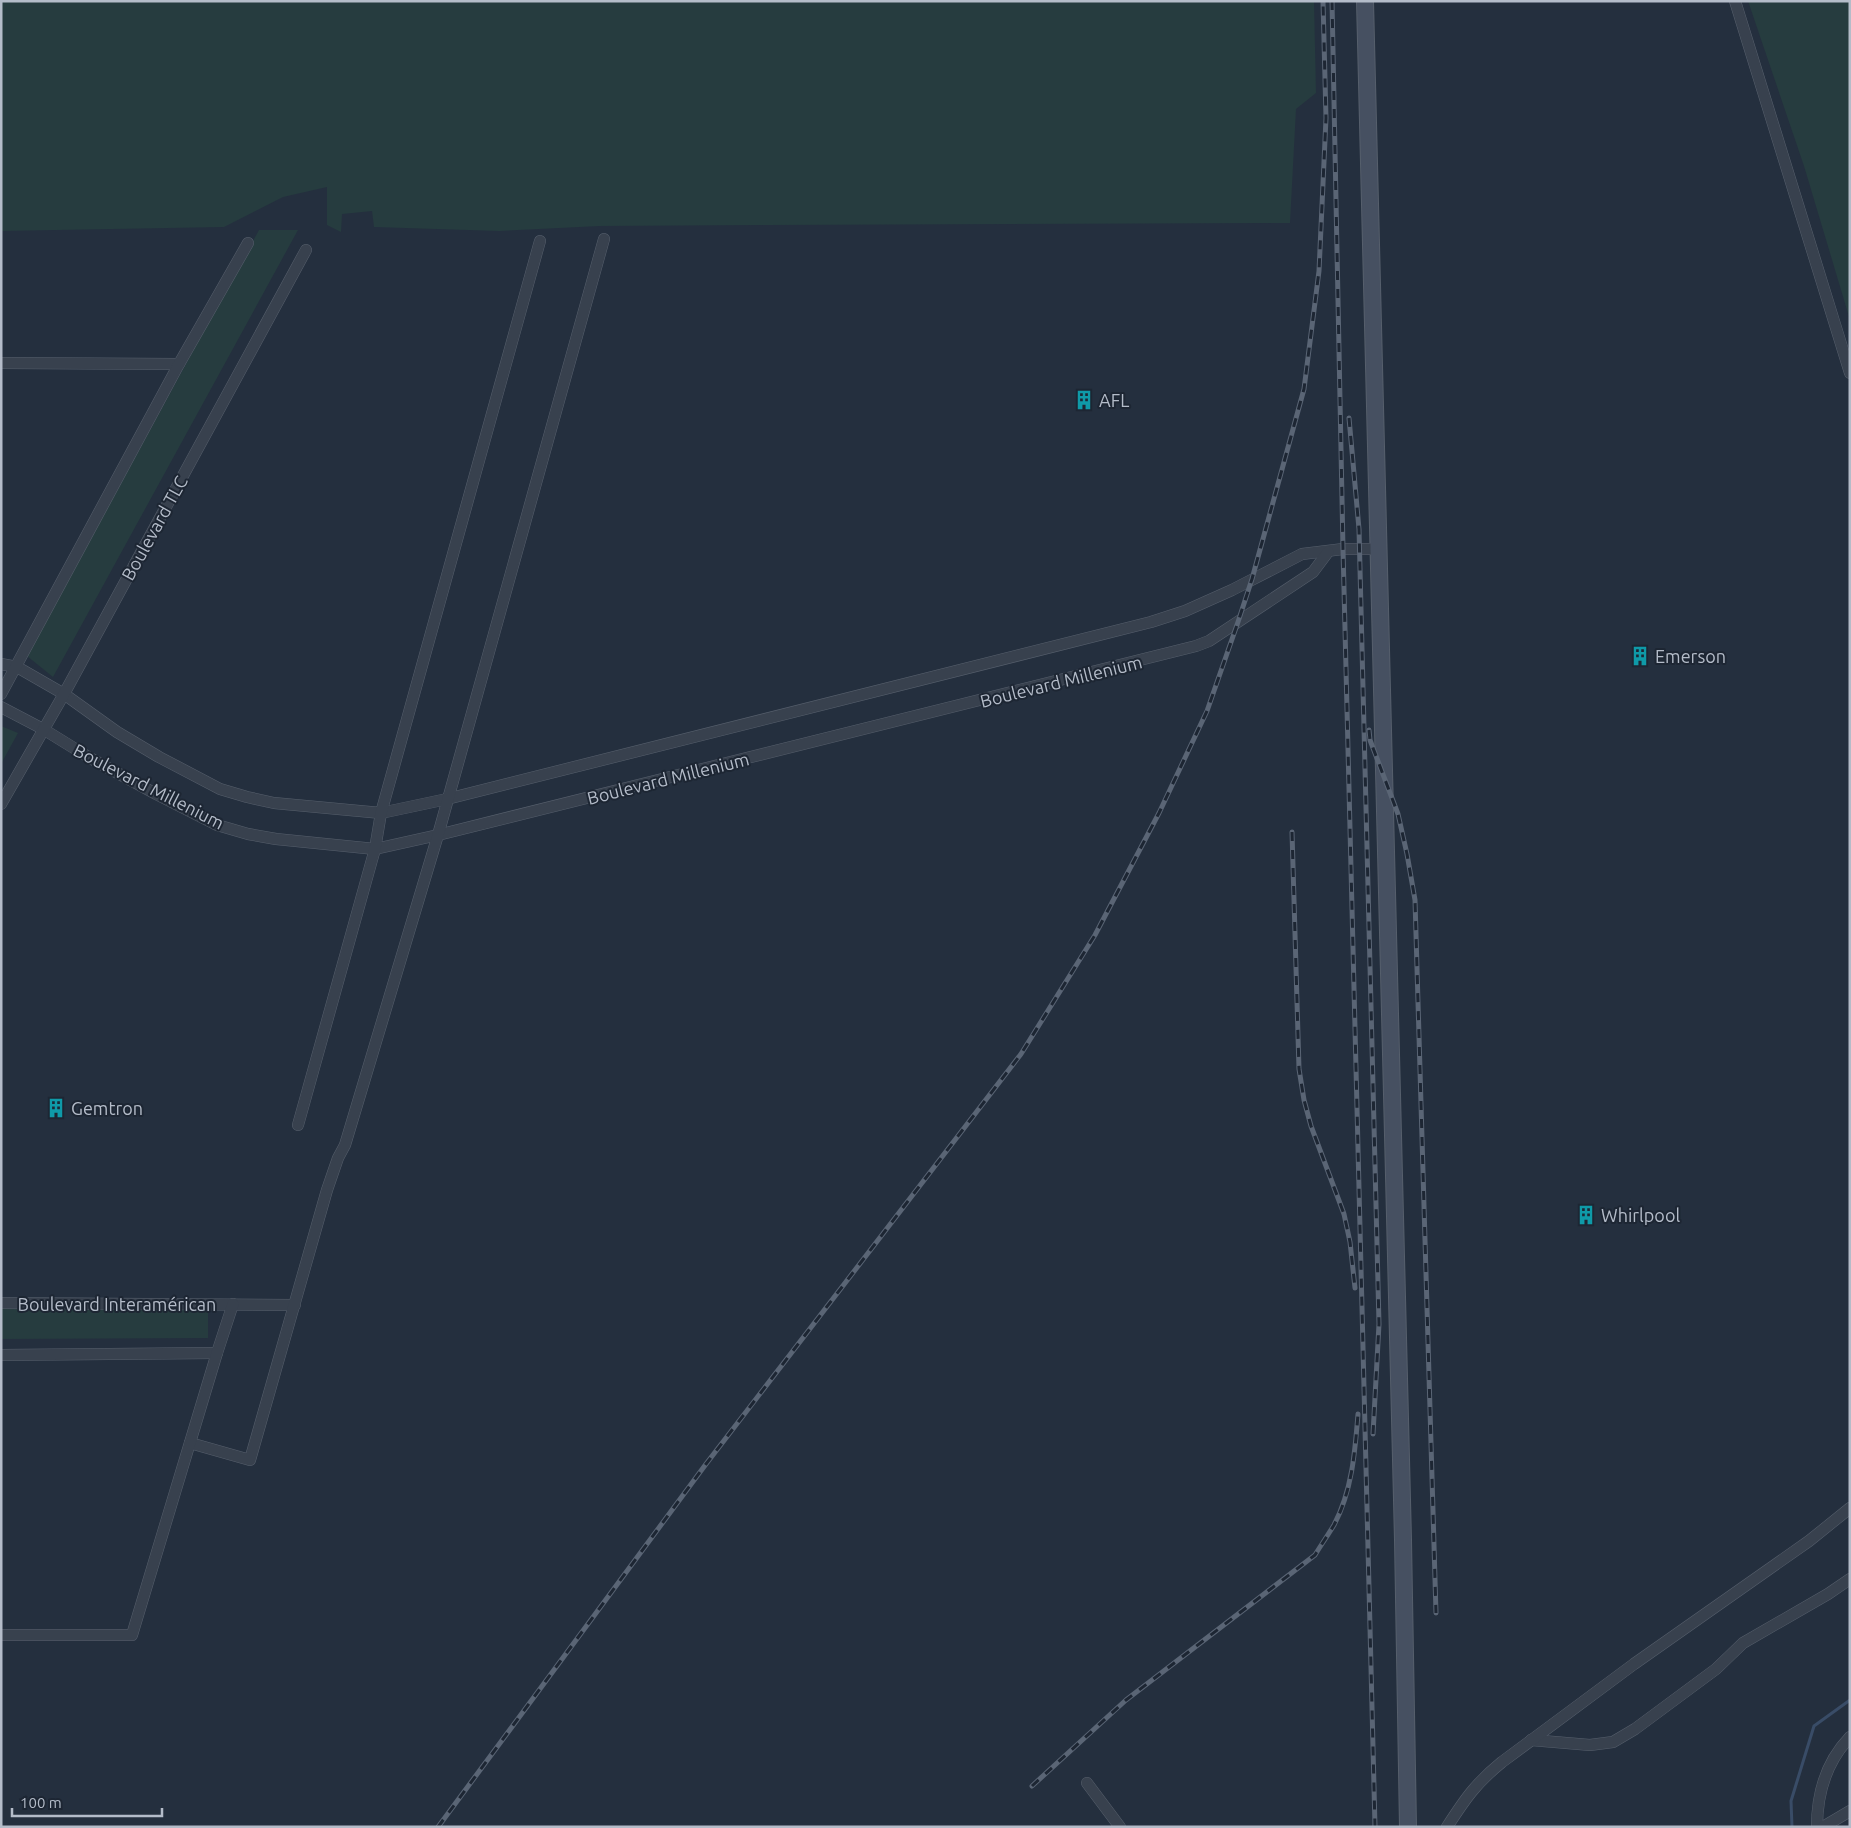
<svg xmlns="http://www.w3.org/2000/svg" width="1851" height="1828" viewBox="0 0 1851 1828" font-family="Ubuntu,sans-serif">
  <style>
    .green { fill: #263c3f }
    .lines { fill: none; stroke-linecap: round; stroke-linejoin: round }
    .stream { stroke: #394c67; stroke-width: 3 }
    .street-casing { stroke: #565f6c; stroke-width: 12 }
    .secondary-casing { stroke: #565f6c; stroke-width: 18 }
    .street { stroke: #38414e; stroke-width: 11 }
    .secondary { stroke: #465061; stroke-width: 16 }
    .rail-casing { stroke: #5a6575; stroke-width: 5 }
    .rail { stroke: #1d2633; stroke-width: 3; stroke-dasharray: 9; stroke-linecap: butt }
    .labels { text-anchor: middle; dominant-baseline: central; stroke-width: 4; stroke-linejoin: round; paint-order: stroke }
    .poi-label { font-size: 18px; fill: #b4bcc9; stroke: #1d2633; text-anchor: start }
    .street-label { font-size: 18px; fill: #b4bcc9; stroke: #1d2633 }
  </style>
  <rect width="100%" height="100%" fill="#242f3e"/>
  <g class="green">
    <path d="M1 1H1314L1316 93 1296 109 1290 223 772 225 600 226 499 231 374 227 372 211 342 214 341 232 327 225V187L283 197 224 227 1 231Z"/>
    <path d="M1748 1H1850V320L1804 166Z"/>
    <path d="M259 230H298L53 677 27 656Z"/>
    <path d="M1 726 18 733 1 764Z"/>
    <path d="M1 1309 208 1310V1338L1 1339Z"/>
  </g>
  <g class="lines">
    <path class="stream" d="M1792 1827 1791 1801 1814 1726 1850 1700"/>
    <defs>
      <g id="street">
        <path d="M1735 1 1850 373"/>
        <path d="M1 363 179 364"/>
        <path d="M1 664 17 667 64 694 117 732 159 757 220 789 247 797 274 803 381 813 447 799 1151 622 1185 611 1232 590 1302 554 1343 549H1377"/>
        <path d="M1 694 179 364 248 243"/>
        <path d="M1 707 43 729 90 758 156 794 217 825 248 834 276 839 375 849 438 835 1196 646 1209 641 1313 572 1328 552"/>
        <path d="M1 804 64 694 306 250"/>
        <path d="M298 1125 375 849 381 813 540 241"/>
        <path d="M1 1303 295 1305"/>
        <path d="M1 1355 217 1353"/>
        <path d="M190 1443 250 1460 327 1190 338 1158 345 1145 438 835 604 239"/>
        <path d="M1 1635H132L217 1353 233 1304"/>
        <path d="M1531 1740 1590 1745 1613 1742 1635 1729 1716 1669 1743 1643 1828 1594 1850 1579"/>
        <path d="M1087 1783 1120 1827"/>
        <path d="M1447 1827C1465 1799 1476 1783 1502 1762L1634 1664 1809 1541 1850 1508"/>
        <path d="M1817 1827C1817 1793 1826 1762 1850 1737"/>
        <path d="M1823 1827 1850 1811"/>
      </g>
      <path id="secondary" d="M1365 1 1403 1540 1408 1827"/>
    </defs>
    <use href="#street" class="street-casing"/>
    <use href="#secondary" class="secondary-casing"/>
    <use href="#street" class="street"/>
    <use href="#secondary" class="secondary"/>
    <defs>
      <g id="rail">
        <path d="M1332 1 1343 549 1375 1827"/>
        <path d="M1349 418 1359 529 1379 1324 1373 1434"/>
        <path d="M1369 730 1370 740 1398 814 1407 854 1415 900 1436 1613"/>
        <path d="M1292 832 1299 1069 1304 1100 1311 1126 1344 1214 1350 1242 1355 1288"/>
        <path d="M1032 1786 1126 1700 1315 1555C1321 1545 1328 1535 1334 1525 1352 1491 1355 1452 1358 1414"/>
        <path d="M438 1827 706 1464 1021 1054 1095 935 1159 813 1207 711 1238 622 1252 579 1304 389 1319 271 1326 118 1323 1"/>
      </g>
    </defs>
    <use href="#rail" class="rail-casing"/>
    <use href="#rail" class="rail"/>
  </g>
  <defs>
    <symbol id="building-bare" viewBox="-9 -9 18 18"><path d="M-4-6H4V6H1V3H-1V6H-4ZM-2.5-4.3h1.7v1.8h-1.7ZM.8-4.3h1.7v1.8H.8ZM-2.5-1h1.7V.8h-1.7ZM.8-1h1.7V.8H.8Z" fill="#0f9aa8" stroke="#1d2633" stroke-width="2.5" paint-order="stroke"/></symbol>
  </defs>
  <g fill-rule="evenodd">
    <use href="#building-bare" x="1070" y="386" width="28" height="28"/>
    <use href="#building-bare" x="1626" y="642" width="28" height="28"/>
    <use href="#building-bare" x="42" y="1094" width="28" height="28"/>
    <use href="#building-bare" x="1572" y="1201" width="28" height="28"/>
  </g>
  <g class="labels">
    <g class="poi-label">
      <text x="1099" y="400">AFL</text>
      <text x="1655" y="656">Emerson</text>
      <text x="71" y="1108">Gemtron</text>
      <text x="1601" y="1215">Whirlpool</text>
    </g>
    <g class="street-label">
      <text transform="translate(154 528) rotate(-61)">Boulevard TLC</text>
      <text transform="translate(1061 681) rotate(-14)">Boulevard Millenium</text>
      <text transform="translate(668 778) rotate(-14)">Boulevard Millenium</text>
      <text transform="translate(149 786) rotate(27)">Boulevard Millenium</text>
      <text x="117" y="1304">Boulevard Interamérican</text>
    </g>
  </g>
  <rect width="1851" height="1828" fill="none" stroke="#b4bcc9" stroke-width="5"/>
  <path d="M12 1808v8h150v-8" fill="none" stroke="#b4bcc9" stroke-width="2.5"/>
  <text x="20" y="1808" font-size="15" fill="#b4bcc9" stroke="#1d2633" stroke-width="4" paint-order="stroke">100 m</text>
</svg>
